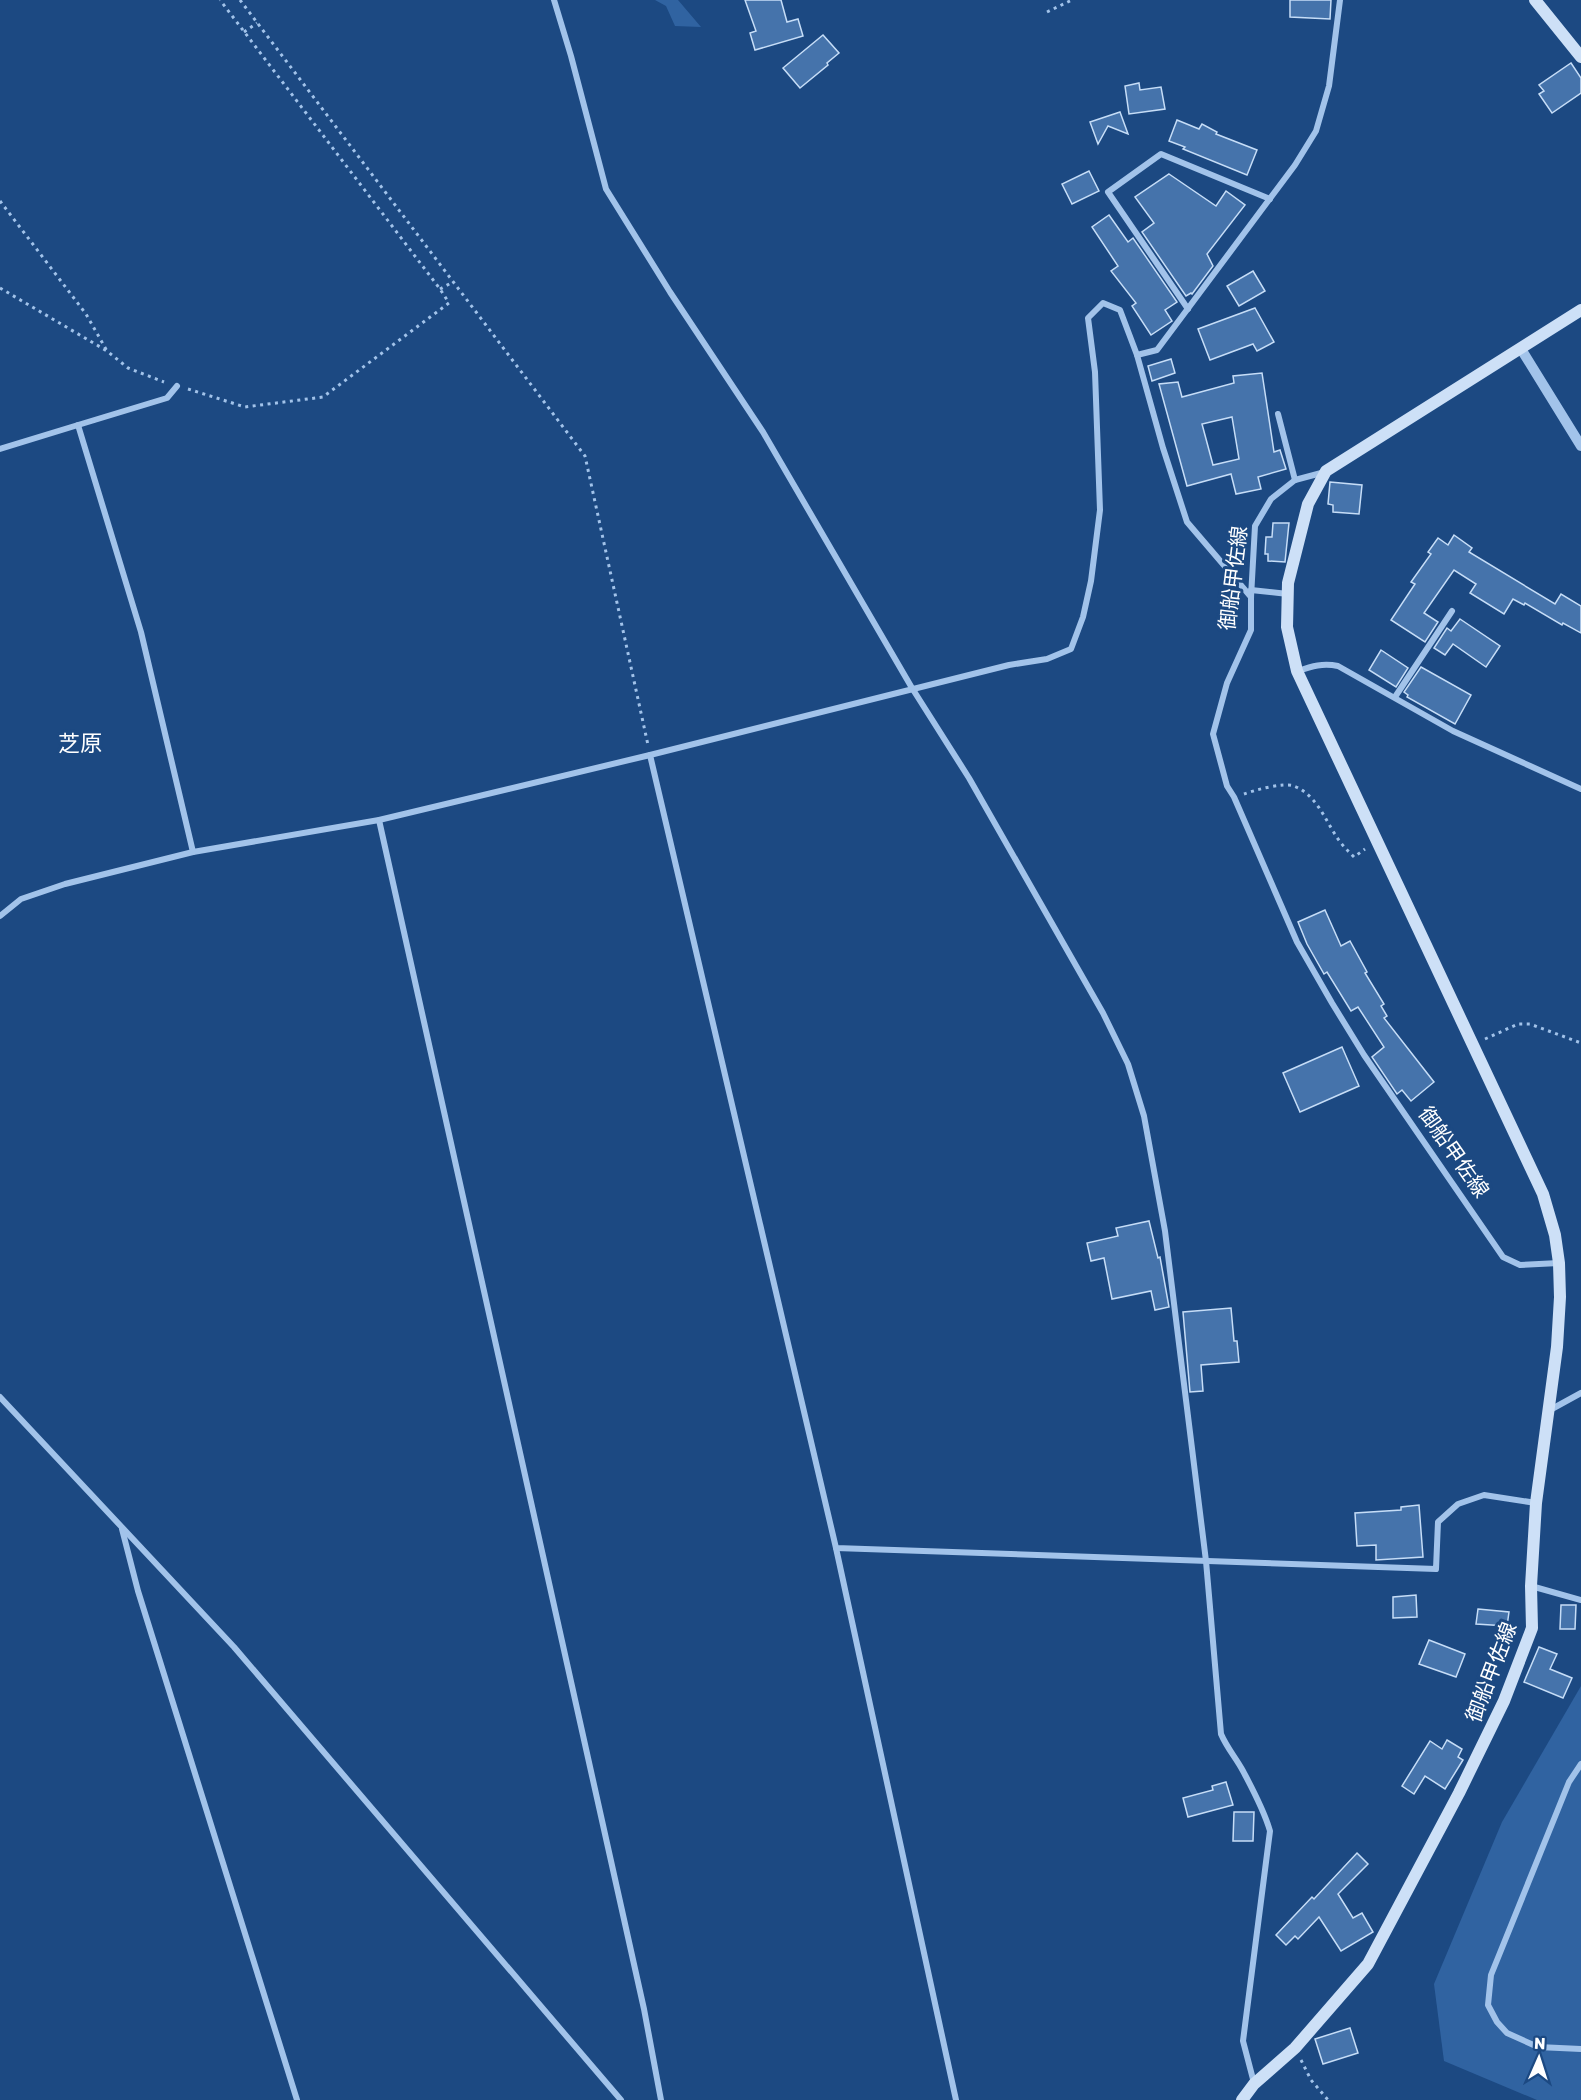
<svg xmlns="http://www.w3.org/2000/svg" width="1581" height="2100" viewBox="0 0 1581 2100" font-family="Rubik,'Noto Sans JP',sans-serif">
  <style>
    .green { fill: #3063a1 }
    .building { fill: #4573ab; stroke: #c6ddf7; stroke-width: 1.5; fill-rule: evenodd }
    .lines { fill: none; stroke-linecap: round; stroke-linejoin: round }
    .path { stroke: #a2c3ea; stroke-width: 3; stroke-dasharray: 3 4.5; stroke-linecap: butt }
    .minor { stroke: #a2c3ea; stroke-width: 6 }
    .tertiary { stroke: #a2c3ea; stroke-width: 10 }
    .secondary { stroke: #cde0f7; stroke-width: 12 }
    .labels { text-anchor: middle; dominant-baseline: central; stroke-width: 6; stroke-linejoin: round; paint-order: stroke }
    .street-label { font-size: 21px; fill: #fff; stroke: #1c4982 }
    .neighbourhood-label { font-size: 22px; fill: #fff; stroke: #1c4982 }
  </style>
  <rect width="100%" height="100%" fill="#1c4982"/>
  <g class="green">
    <path d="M655 0H678L701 27 675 26 666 6Z"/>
    <path d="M1581 1686V2100H1537L1444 2061 1434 1984 1502 1822Z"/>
  </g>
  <g class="building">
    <path d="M745 0H781L787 22 798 19 803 36 755 50 750 33 756 31Z"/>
    <path d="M1290 0H1331L1330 19 1290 17Z"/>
    <path d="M823 35 839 53 827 63 828 65 800 88 783 68Z"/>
    <path d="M1571 63 1581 78V93L1552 113 1539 94 1544 91 1539 85Z"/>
    <path d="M1139 83 1140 90 1161 87 1165 109 1129 114 1125 86Z"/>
    <path d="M1120 112 1128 134 1108 126 1098 144 1090 122Z"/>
    <path d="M1177 120 1199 129 1202 124 1217 132 1216 134 1257 150 1247 175 1183 149 1185 147 1169 141Z"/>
    <path d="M1089 171 1099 191 1072 204 1062 184Z"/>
    <path d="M1169 174 1216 206 1226 191 1245 205 1207 254 1213 266 1192 294 1191 293 1186 296 1142 232 1154 223 1135 197Z"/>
    <path d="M1109 215 1128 242 1133 238 1177 302 1165 310 1172 321 1151 335 1132 306 1136 303 1111 271 1118 266 1092 227Z"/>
    <path d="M1253 271 1265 291 1239 306 1227 286Z"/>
    <path d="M1255 308 1274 342 1257 351 1253 344 1210 360 1198 329Z"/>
    <path d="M1171 359 1175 373 1152 381 1148 366Z"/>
    <path d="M1262 373 1274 452 1280 450 1286 469 1258 477 1261 489 1236 494 1231 474 1187 486 1159 384 1178 382 1182 397 1234 383 1233 376ZM1232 417 1239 459 1213 465 1202 424Z"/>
    <path d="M1330 482 1362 485 1359 514 1333 512V505L1328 504Z"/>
    <path d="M1273 523H1289L1285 562 1268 561V554H1265L1266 537H1272Z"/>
    <path d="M1454 535 1472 548 1469 552 1555 604 1561 594 1581 606V633L1563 623 1562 625 1525 603 1524 605 1513 599 1504 614 1470 593 1476 584 1454 570 1424 613 1438 622 1425 642 1391 620 1415 584 1411 582 1431 554 1428 552 1438 538 1448 545Z"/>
    <path d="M1460 619 1500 646 1486 667 1453 644 1445 655 1434 648 1447 628 1451 631Z"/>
    <path d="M1381 650 1408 668 1396 687 1369 670Z"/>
    <path d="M1421 667 1471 695 1455 724 1407 697 1408 695 1404 692Z"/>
    <path d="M1325 910 1341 946 1350 941 1367 972 1365 973 1384 1004 1381 1006 1387 1016 1384 1018 1434 1082 1411 1101 1402 1090 1397 1094 1372 1057 1384 1047 1358 1007 1351 1011 1327 972 1324 974 1307 944 1298 922Z"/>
    <path d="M1342 1047 1359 1086 1300 1112 1283 1073Z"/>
    <path d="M1149 1221 1158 1258 1160 1257 1169 1307 1155 1310 1151 1291 1112 1299 1104 1258 1091 1261 1087 1243 1118 1236 1116 1228Z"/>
    <path d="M1231 1308 1234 1341H1237L1239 1362 1201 1365 1203 1391 1190 1392 1183 1312Z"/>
    <path d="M1419 1505 1423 1557 1376 1560V1545L1357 1546 1355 1513 1401 1510V1507Z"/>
    <path d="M1416 1595 1417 1617 1393 1618V1597Z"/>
    <path d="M1561 1605H1576L1575 1629H1560Z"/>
    <path d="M1478 1609 1509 1612 1507 1626 1476 1624Z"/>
    <path d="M1429 1640 1465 1654 1456 1677 1419 1664Z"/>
    <path d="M1539 1647 1557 1654 1550 1669 1572 1678 1563 1698 1524 1682Z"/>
    <path d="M1447 1740 1462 1749 1458 1757 1463 1760 1445 1789 1425 1776 1414 1794 1402 1786 1430 1741 1442 1749Z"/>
    <path d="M1226 1782 1233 1805 1188 1817 1183 1798 1213 1790 1212 1786Z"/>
    <path d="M1234 1812H1254L1253 1841H1233Z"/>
    <path d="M1357 1853 1368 1864 1338 1894 1353 1918 1362 1913 1373 1932 1341 1951 1319 1917 1298 1939 1295 1936 1286 1945 1276 1935 1312 1897 1314 1899Z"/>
    <path d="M1350 2028 1358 2053 1323 2064 1315 2039Z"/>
  </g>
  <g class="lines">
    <g class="path">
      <path d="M240 0 585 456 648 745"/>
      <path d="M1047 12 1072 0"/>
      <path d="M244 32 257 23"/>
      <path d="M0 201 86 314 107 351"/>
      <path d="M0 288 107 351 128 368 164 382"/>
      <path d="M440 289 453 282"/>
      <path d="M188 389 245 407 323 397 449 303 440 289 220 0"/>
      <path d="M1244 794C1255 790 1284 782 1294 786 1319 796 1326 824 1341 843 1345 848 1349 852 1354 857L1365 849"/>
      <path d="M1485 1039 1518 1024H1530L1581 1043"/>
      <path d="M1301 2060 1311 2080 1328 2100"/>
    </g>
    <g class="minor">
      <path d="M554 0 571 56 606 189 670 292 763 432 912 688 969 778 1103 1013 1128 1064 1144 1116 1165 1231 1206 1561 1221 1734C1227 1748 1236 1758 1243 1771 1253 1790 1264 1810 1270 1831L1243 2041 1254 2083"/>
      <path d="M1188 309 1108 192 1161 154 1270 199"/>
      <path d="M1137 355 1157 350 1295 165 1316 131 1329 86 1340 0"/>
      <path d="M1278 414 1295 480"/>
      <path d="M78 425 167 398 177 386"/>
      <path d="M0 449 78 425 141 632 193 852"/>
      <path d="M1325 472 1295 480 1271 499 1255 526 1251 597V630L1227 683 1213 734 1227 786 1234 797 1297 942 1332 1003 1364 1055 1503 1257 1520 1265 1559 1263"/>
      <path d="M1251 590 1288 594"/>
      <path d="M1298 671C1312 666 1323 663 1338 666L1453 731 1581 789"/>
      <path d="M1395 697 1452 611"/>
      <path d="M650 755 836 1548 1436 1569 1438 1522 1458 1504 1484 1495 1536 1503"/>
      <path d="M379 820 644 2009 661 2100"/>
      <path d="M0 916 21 899 65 884 193 852 379 820 650 755 1009 665 1047 659 1071 649 1083 617 1091 581 1100 510 1095 372 1088 318 1103 303 1120 310 1137 355 1163 448 1187 522 1251 597"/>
      <path d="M0 1397 234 1647 621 2100"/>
      <path d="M1550 1410 1581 1393"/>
      <path d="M122 1529 138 1591 297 2100"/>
      <path d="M836 1548 956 2100"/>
      <path d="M1531 1586 1581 1600"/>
      <path d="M1581 1764 1569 1782 1491 1975 1488 2005 1497 2022 1507 2033 1538 2047 1581 2049"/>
    </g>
    <path class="tertiary" d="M1521 349 1581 446"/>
    <g class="secondary">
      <path d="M1535 0 1581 57"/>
      <path d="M1242 2100 1254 2084 1295 2048 1368 1964 1459 1793 1504 1701 1532 1628 1531 1586 1536 1503 1557 1347 1560 1297 1559 1263 1555 1235 1543 1194 1297 671 1287 627 1288 583 1308 504 1326 471 1581 310"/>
    </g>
  </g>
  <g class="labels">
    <g class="street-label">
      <text transform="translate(1233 578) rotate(-83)">御船甲佐線</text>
      <text transform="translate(1454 1152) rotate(55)">御船甲佐線</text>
      <text transform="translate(1491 1672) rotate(-69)">御船甲佐線</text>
    </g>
    <g class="neighbourhood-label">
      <text x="80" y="743">芝原</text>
    </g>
  </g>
  <g transform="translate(1539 2058) rotate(3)" stroke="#1c4982" stroke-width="4.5" paint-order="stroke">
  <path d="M0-4.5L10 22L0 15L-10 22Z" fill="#ffffff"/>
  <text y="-9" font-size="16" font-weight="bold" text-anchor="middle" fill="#ffffff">N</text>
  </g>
</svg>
